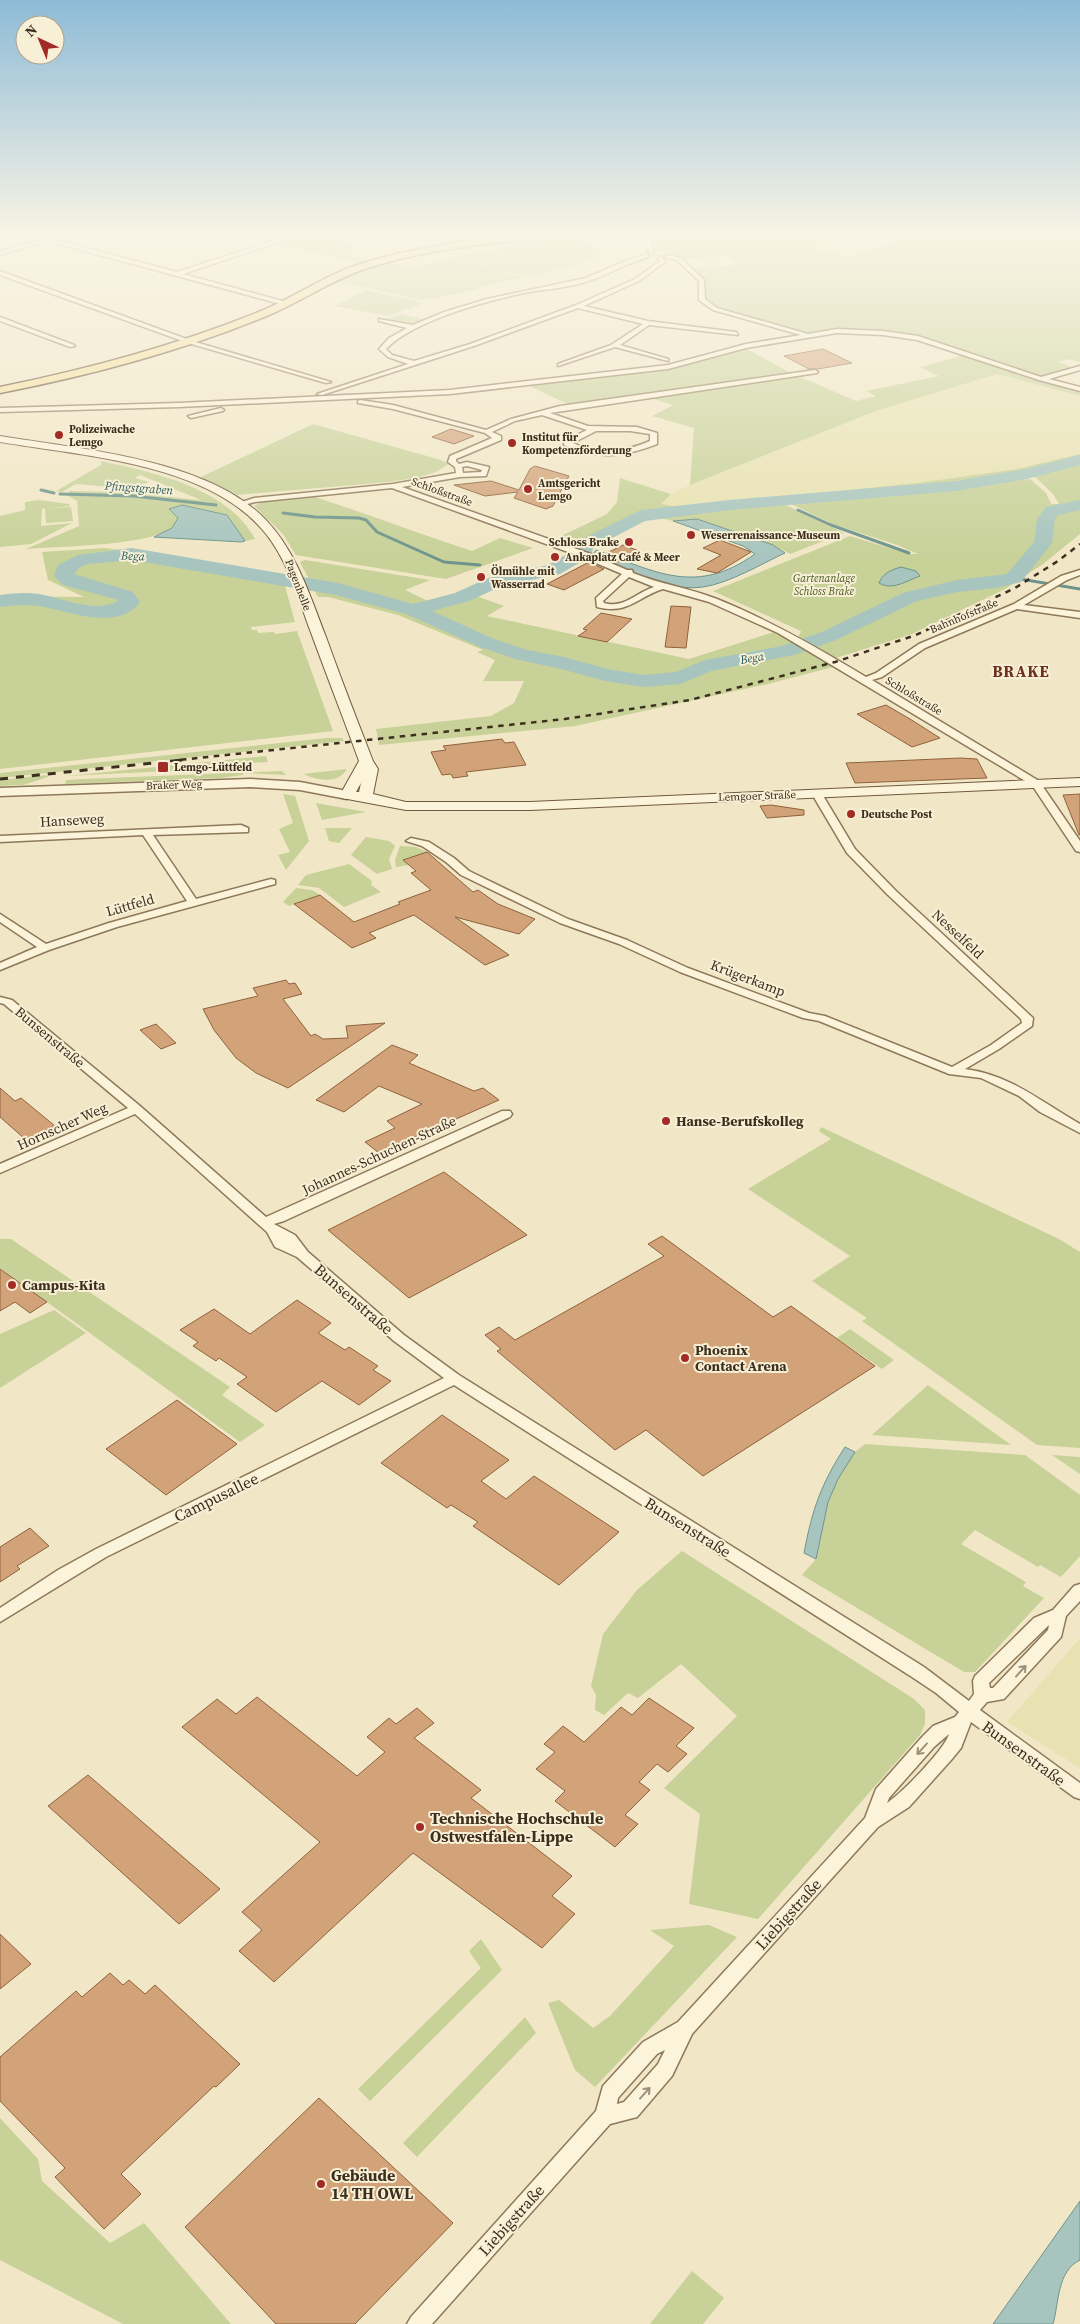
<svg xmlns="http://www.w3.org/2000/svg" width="1080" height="2324" viewBox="0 0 1080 2324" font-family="'Source Serif 4',serif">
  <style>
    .farmland { fill: #e8e2b2 }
    .green { fill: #c7d198 }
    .water { fill: #a7c5be; stroke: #6d948c }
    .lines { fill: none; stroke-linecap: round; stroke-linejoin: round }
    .stream { stroke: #6d948c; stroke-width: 3 }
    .river { fill: #a7c5be; fill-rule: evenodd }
    .building { fill: #d2a379; stroke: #8f623e }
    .minor-casing { stroke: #8e785a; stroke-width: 3 }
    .tertiary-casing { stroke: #8e785a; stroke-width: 3 }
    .secondary-casing { stroke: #70593d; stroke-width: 2 }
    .primary-casing { stroke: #5c462e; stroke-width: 3 }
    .minor { fill: #fbf3da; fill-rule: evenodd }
    .tertiary { fill: #fbf3da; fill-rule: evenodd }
    .secondary { fill: #fbf3da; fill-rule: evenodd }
    .primary { fill: #f6df9c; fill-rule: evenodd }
    .rail-far1 { stroke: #3d2f1e; stroke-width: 2.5; stroke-dasharray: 5.5 5.5; stroke-linecap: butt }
    .rail { stroke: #3d2f1e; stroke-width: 3; stroke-dasharray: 8 8; stroke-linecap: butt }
    .oneway { stroke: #9c917c }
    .poi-dot { fill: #a22b25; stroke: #f8f0d6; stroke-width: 2 }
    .labels { text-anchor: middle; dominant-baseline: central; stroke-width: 4; stroke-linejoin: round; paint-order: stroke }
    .far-poi-label { font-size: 11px; font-weight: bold; fill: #3d2f1e; stroke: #f8f0d6; text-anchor: start }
    .far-street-label { font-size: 11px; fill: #3d2f1e; stroke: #f8f0d6 }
    .far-park-label { font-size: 11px; font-style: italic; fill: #4a5b24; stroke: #f8f0d6 }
    .far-water-label { font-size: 12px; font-style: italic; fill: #2d5e5e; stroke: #f8f0d6 }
    .street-label { font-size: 14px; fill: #3d2f1e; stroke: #f8f0d6 }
    .poi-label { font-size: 14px; font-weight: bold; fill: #3d2f1e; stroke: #f8f0d6; text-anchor: start }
    .far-district-label { font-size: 16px; font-weight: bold; letter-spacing: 1px; fill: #6d301b; stroke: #f8f0d6 }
    .near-street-label { font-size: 16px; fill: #3d2f1e; stroke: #f8f0d6 }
    .near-poi-label { font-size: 16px; font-weight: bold; fill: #3d2f1e; stroke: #f8f0d6; text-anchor: start }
  </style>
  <rect width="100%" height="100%" fill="#f1e7c6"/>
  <g class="farmland">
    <path d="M830 232H924L848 257 806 248 840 235Z"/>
    <path d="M997 374 1080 396V454L1017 469 917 483 680 507 661 504 671 494 690 485 876 411Z"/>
    <path d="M1080 1638V1768L1007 1722Z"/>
  </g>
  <g class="green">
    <path d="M652 232H830L841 235 809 247 848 257 924 232H1080V362L1069 359 1058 362 1074 368 1044 377 920 338 843 330 809 334 716 308 704 300 705 282 693 268 739 265 726 256 683 259 672 253 656 251Z"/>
    <path d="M308 233 361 246 340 253 368 261 363 263 275 244Z"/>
    <path d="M575 234 603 253 584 262 528 278 455 257Z"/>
    <path d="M453 258 522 277C488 284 454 297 420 300L338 281 355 273 388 262 411 269Z"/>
    <path d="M367 290 424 303 388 316 335 306Z"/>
    <path d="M400 314 427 320 412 326 385 320Z"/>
    <path d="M745 348 789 372 856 401 876 396 866 391 939 376 920 367 966 355 1040 381 1080 390V396L997 374 876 411 690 485 694 428 652 416 673 405 640 395 570 405 527 385 671 368Z"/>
    <path d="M313 424 441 460 449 464 436 472 420 477 388 482 237 495 201 477Z"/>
    <path d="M1080 454V459L955 485 728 504 667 513 668 515 780 502 844 533 790 554 773 545 697 519 673 521 639 513 572 548 553 540 607 514 617 502 620 478 671 494 661 504 680 507 917 483 1017 469Z"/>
    <path d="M101 461C153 472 228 488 255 539L241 542 245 541 227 515 182 505C180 514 178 524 170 529 144 546 61 546 26 549L79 526 77 501 68 496 69 491 116 492 201 500 140 475 135 478 149 482 138 486 147 490 76 484 62 492 56 491 101 465Z"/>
    <path d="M1080 462V534L1043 564 1005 589 912 634 836 658 798 638 801 631 713 591 850 536 909 554H918L897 545 833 524 787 502 1030 479 1046 493 1051 504H1059L1053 494 1032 474Z"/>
    <path d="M315 497C368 514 419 534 472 551L500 538 533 548 446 579 296 555 283 534 254 506 264 501Z"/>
    <path d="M39 500 69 504 70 506 48 508 71 507 73 521 46 523 45 508 42 509 41 526 72 523 31 544 0 547V516L25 510V502Z"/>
    <path d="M104 548 121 550 128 557 284 583 295 622 251 627 252 630H257L258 633 274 632 275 634 297 631 333 731 0 769V596L84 597 48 580 42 552Z"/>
    <path d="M305 560 430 580 405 590 432 603 465 592 504 606 487 616 689 659 774 632 810 651 833 667 768 684 575 726 379 745 376 729 491 716 514 703 524 681H483L495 660 477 652 483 650 398 615 328 597H318L300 562Z"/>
    <path d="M327 738H342L344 741 0 778V773Z"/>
    <path d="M266 756 268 762 205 765 209 769 66 776Z"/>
    <path d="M347 769C337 785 318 780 303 774Z"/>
    <path d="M282 771 286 775 244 773 243 775 220 778 65 784 66 780 84 779Z"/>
    <path d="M47 775 48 777 23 785 0 786V780Z"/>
    <path d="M283 794 295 796 309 841 286 870 278 855 290 852 279 829 293 823Z"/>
    <path d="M316 803 366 812 322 820Z"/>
    <path d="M325 828H352L339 843 329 841Z"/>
    <path d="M366 837 389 841 395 846 389 859 392 869 377 874 351 855Z"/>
    <path d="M400 846 416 847 427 852 403 860 409 865 396 867 395 860Z"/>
    <path d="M349 864 372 881 371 885 381 892 344 907 319 888 298 885 306 875Z"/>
    <path d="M296 888 312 890 320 895 289 906 283 902Z"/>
    <path d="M821 1127 1059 1239 1080 1252V1448L1037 1445 862 1321 867 1318 812 1281 850 1256 748 1189 831 1139 819 1131Z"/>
    <path d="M0 1239H11L230 1387 222 1395 265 1425 240 1442 0 1268Z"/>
    <path d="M54 1310 86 1333 0 1388V1334Z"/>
    <path d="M850 1329 894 1360 882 1369 837 1338Z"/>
    <path d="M928 1385 1011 1445 872 1435Z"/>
    <path d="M865 1444 1025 1455 1080 1495V1556L1061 1577 1040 1565 1038 1567 975 1530 961 1544 1026 1582 1023 1586 1044 1598 975 1672H964L802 1575 816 1559 828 1502 838 1479 855 1452Z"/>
    <path d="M1052 1455 1080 1457V1474Z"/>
    <path d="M682 1551 914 1699 925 1710V1724L920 1735 758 1919 689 1904 700 1814 664 1788 737 1716 681 1664 638 1698 628 1693 604 1715 595 1710 596 1695 591 1686 603 1634 637 1590Z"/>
    <path d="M709 1925 737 1937 595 2087 575 2070 548 2003 559 2000 593 2028 610 2016 674 1946 650 1930Z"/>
    <path d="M481 1939 502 1970 370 2101 358 2089 481 1968 469 1951Z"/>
    <path d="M525 2017 536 2033 417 2157 403 2143Z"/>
    <path d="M0 2118 38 2159 42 2181 110 2243 144 2223 231 2324H123L0 2260Z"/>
    <path d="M692 2271 724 2298 703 2324H650Z"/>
  </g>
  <g class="water">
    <path d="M182 505 227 515 245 541 241 542 154 537 172 528 178 518 169 509Z"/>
    <path d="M697 519 773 545 785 553C761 564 730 583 703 587 666 592 625 570 592 555L596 550C656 572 696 596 755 554L743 546 673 521Z"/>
    <path d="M901 567 916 571 920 576C906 581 892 591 879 583 883 573 891 570 901 567Z"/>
    <path d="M845 1447 855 1452 838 1479 828 1502 816 1559 804 1553C812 1510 821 1484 845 1447Z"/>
    <path d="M1080 2201V2260C1057 2271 1059 2303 1053 2324H993Z"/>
  </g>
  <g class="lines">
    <g class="stream">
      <path d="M41 490 54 493"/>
      <path d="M60 494 133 496 216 505"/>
      <path d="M798 510 831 525 909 553"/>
      <path d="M283 513 315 517 359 518 366 520 377 532 444 562 480 565"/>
      <path d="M494 569 517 576"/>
      <path d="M1014 578 1080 589"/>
    </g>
    <path class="river" d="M1080 455V465L1027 479 956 491 729 510 645 521 593 548 591 556 560 574 502 586 469 601 432 611 494 639 527 650 564 657 607 669 644 675 676 672 705 660 782 646 822 632 903 593 957 580 1007 574 1034 542 1037 519 1046 507 1080 500V510L1058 515 1055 519 1052 543 1021 582 996 588 957 592 917 601 836 640 794 655 711 671 680 684 644 687 605 681 561 669 515 659 480 647 406 614 336 595 132 560 88 564 79 568 74 574 133 592 140 602C119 632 67 611 39 606 26 604 13 605 0 607V595C13 593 26 592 39 594 62 598 98 615 119 600L63 585 54 576 58 565 78 555 132 548 338 583 413 604 455 593 488 578 548 565 574 550 576 542 641 510 729 500 956 481 1026 469Z"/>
  </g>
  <g class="building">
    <path d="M823 349 852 363 818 369H809L784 356Z"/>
    <path d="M451 429 474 436 454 444 432 437Z"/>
    <path d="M535 466 569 476 553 506 546 509 514 498 518 492 485 496 454 485 491 481 519 490 530 469Z"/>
    <path d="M720 540 751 552 717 573 697 569 721 555 703 548Z"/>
    <path d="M623 545 639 551 616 563 601 556Z"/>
    <path d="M589 562 604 569 564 590 547 584Z"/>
    <path d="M671 606 691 607 686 648 665 647Z"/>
    <path d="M601 613 632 619 607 642 578 636 587 630 583 629Z"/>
    <path d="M886 705 910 719 940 738 912 747 857 714Z"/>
    <path d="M502 739 505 743 514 742 526 765 466 772 468 776 453 778 451 774 442 775 431 752 446 750 443 746Z"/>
    <path d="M960 758 977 759 987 778 855 783 846 763Z"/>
    <path d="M1080 794V835H1079L1063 795Z"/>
    <path d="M771 805 804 810V815L767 818 760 806Z"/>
    <path d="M427 852 473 892 478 890 498 904 535 919 519 934 455 917 509 955 485 965 414 915 369 933 376 938 352 948 294 904 320 895 354 922 400 904 398 902 431 890 411 873 416 871 403 860Z"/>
    <path d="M286 980 289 984 295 983 302 994 283 999 311 1036 315 1034 323 1039 348 1038 346 1026 385 1023 288 1088 256 1073 236 1058 214 1030 203 1009 258 996 253 988Z"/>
    <path d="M156 1024 176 1043 161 1049 140 1030Z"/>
    <path d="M392 1045 418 1055 409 1063 474 1091 483 1088 499 1100 379 1153 365 1142 395 1128 387 1121 422 1104 379 1086 344 1112 316 1100Z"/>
    <path d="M0 1088 15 1101 21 1098 55 1126 26 1140 0 1117Z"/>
    <path d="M444 1172 527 1235 409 1298 328 1230Z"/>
    <path d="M662 1236 773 1317 791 1306 875 1366 703 1476 646 1430 615 1450 497 1351 501 1349 485 1335 499 1327 515 1340 664 1256 648 1244Z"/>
    <path d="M0 1269 47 1302 30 1313 15 1302 0 1311Z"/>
    <path d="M297 1300 331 1323 318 1333 345 1350 349 1347 378 1366 373 1370 391 1381 359 1405 322 1381 276 1412 237 1384 247 1377 219 1358 216 1361 193 1346 198 1342 180 1330 214 1309 250 1334Z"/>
    <path d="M177 1400 237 1444 166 1495 106 1449Z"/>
    <path d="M442 1415 509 1460 481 1481 506 1499 534 1476 619 1532 559 1585 473 1526 478 1522 451 1505 447 1508 381 1463Z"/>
    <path d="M30 1528 49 1546 17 1566 20 1569 0 1582V1547Z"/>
    <path d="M257 1697 357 1776 385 1752 367 1737 389 1718 396 1724 417 1708 434 1723 414 1738 481 1790 471 1798 572 1876 552 1896 575 1914 542 1948 413 1853 274 1982 239 1951 262 1930 242 1912 320 1842 182 1727 217 1699 236 1714Z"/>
    <path d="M649 1698 694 1728 676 1746 687 1754 668 1772 657 1764 639 1782 650 1790 625 1815 638 1824 615 1847 555 1801 565 1791 536 1769 555 1752 544 1744 563 1726 584 1742 621 1707 632 1715Z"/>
    <path d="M88 1775 220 1889 179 1924 48 1806Z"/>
    <path d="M0 1934 31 1964 0 1989Z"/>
    <path d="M110 1973 123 1985 129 1980 145 1994 155 1985 240 2064 216 2087 214 2086 121 2174 141 2194 104 2229 55 2177 65 2168 0 2101V2057L76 1991 82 1997Z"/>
    <path d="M319 2098 453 2223 355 2324H276L185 2227Z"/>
  </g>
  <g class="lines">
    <defs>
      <g id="minor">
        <path d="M16 232H27L177 272 299 232H309L183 274 290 303 288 306 47 241 0 255V251L41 240Z"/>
        <path d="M393 232H425L422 234Z"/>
        <path d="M643 232H649L654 254 649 253Z"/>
        <path d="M647 254 649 257C626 263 605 277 582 283 565 288 547 289 529 292 489 300 414 320 386 349L392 355 414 361 470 344 576 305 635 279 660 261 658 258 661 256 665 262 639 281 584 306 648 321 736 332 738 335 649 325 620 345 668 359V361L615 347 558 366V364L611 345 643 324 578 308 474 346 322 395 317 394 408 364 388 357 379 349 389 338 407 328 379 321V319L413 325 444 312 487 299 586 278 628 260Z"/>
        <path d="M667 255 681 258 704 280 705 299 717 308 808 334 837 329 883 331 918 336 1041 377 1080 366V370L1049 379 1080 387V391L1039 380 917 340 883 335 837 333 746 348 668 369 450 394 179 407 0 412V408L179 403 450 390 668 365 746 344 801 335 713 310 699 300V281L677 260 665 258Z"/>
        <path d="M0 271 192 341 331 382 326 383 188 343 0 275Z"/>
        <path d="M0 317 74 345 75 346 70 347 0 321Z"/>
        <path d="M815 370 818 372 817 373 550 413 588 426 637 427 657 433V444C624 457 597 460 564 445V441L587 430 542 415 515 421 492 432 501 436V440L456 459V461L459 464 467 462 489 467 486 476 460 477 402 487 588 553 627 570H632L633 573C660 584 689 588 717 599 769 620 818 648 866 677L876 673 919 644 1014 604 1061 576 1080 570V575L1067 580 1024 605 1080 612V618L1017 609 925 648 882 677 872 680 1039 781 1080 841V852L1076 851 1032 785 778 633 709 602 663 589C637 597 628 615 597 607L596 598 622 574 582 557 392 488 255 502 240 506 236 504 254 498 393 484 456 473 455 467 448 462 450 456 492 438 485 433 393 409 358 403V401L360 400 393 405 486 430 511 419 560 406ZM596 431H630L650 434V441C624 452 600 456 573 443ZM467 466 482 470 481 472 463 473 462 467ZM629 577 654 587C637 592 624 609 604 603L603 601Z"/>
        <path d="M221 408 224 410 223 411 191 418 188 416Z"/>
        <path d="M817 791 822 794 855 849 896 891 1033 1018 1032 1026 999 1049 965 1069C1011 1075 1041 1102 1080 1124V1133L1040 1112 1019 1096 981 1078 949 1074 819 1021 803 1018 680 972 619 944 560 923 461 875 446 862 422 846 406 841 411 838 429 842 454 858 469 871 568 919 627 940 688 968 809 1013 825 1016 952 1067 991 1045 1022 1023 1021 1019 888 895 847 853 812 794Z"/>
        <path d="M241 825 248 828V832L153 835 196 899 271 879 275 880V884L117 927 49 950 0 970V963L37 947 0 922V914L46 944 109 923 187 901 143 835 0 842V836Z"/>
        <path d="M0 997 12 1000 140 1106 266 1217 502 1111H510L512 1114 510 1117 284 1221 274 1224 295 1235 308 1252 404 1335 459 1375 924 1667 969 1701 974 1694 973 1681 975 1676 1034 1618 1053 1610 1074 1586 1080 1584V1601L1066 1616 1061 1637 1004 1699 987 1702 980 1710 1080 1783V1799L1074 1797 971 1722 961 1748 952 1759 909 1807 878 1827 692 2034 672 2076 637 2117 610 2124 432 2324H407L411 2317 596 2111 603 2086 643 2042 678 2022 865 1818 876 1789 922 1737 933 1726 955 1717 959 1712 936 1693 912 1677 454 1385 106 1557 0 1622V1608L58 1570 96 1549 444 1378 394 1341 297 1257 275 1247 267 1232 135 1114 0 1173V1164L128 1108 4 1004 0 1003ZM1049 1625 1048 1630 993 1688H990L989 1683ZM949 1734C945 1749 901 1794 887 1803L889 1798 934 1747ZM665 2050 658 2064 624 2102 617 2104 618 2098 657 2054Z"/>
      </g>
      <path id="tertiary" d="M250 779 300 782 347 791 353 795 347 799 300 790 250 787 0 796V788Z"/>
      <path id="secondary" d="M0 436C80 449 208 459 266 520 297 553 310 596 326 637 341 679 357 720 373 761L378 769 373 794 406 802H530L1080 778V786L530 810H406L342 798 340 795 359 761C343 717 326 674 310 630 298 597 288 562 266 534 210 463 83 456 0 442ZM361 783 359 792H356Z"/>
      <path id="primary" d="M543 232H573L569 235C502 243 432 247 368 268 333 279 302 301 269 315 182 351 92 375 0 393V387C89 369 177 345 261 311 295 297 325 275 360 264 419 245 482 239 543 232Z"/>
    </defs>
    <use href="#minor" class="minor-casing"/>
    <use href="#tertiary" class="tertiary-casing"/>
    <use href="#secondary" class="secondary-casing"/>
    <use href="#primary" class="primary-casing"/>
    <use href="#minor" class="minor"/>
    <use href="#tertiary" class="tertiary"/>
    <use href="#secondary" class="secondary"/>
    <use href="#primary" class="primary"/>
    <path class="rail-far1" d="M170 761 565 719 690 700 835 662 916 635 1015 588 1058 561 1080 544"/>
    <path class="rail" d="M0 779 182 760"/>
  </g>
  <defs><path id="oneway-shaft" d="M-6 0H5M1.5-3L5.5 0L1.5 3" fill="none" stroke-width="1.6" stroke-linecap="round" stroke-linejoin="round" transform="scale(1.25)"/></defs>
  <g class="oneway">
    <use href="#oneway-shaft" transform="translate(1021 1671) rotate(-48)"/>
    <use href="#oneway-shaft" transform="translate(922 1749) rotate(132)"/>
    <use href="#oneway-shaft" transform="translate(645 2093) rotate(-48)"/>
  </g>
  <linearGradient id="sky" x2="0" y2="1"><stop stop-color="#8ebbd7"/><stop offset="0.42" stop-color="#f9f4e5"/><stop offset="1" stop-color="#f9f4e5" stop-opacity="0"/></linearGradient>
  <rect width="1080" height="558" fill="url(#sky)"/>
  <g class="poi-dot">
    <circle cx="59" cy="435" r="5"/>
    <circle cx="512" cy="443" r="5"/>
    <circle cx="528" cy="489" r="5"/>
    <circle cx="691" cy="535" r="5"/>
    <circle cx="629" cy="542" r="5"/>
    <circle cx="555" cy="557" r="5"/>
    <circle cx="481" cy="577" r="5"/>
    <rect x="157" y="761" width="12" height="12" rx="2.5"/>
    <circle cx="851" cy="814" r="5"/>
    <circle cx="666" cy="1121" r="5"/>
    <circle cx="12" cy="1285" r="5"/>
    <circle cx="685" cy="1358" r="5"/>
    <circle cx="420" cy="1827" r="5"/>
    <circle cx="321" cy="2184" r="5"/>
  </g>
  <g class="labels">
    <g class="far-poi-label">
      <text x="69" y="429">Polizeiwache<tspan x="69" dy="13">Lemgo</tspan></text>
      <text x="522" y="437">Institut für<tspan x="522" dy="13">Kompetenzförderung</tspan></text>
      <text x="538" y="483">Amtsgericht<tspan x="538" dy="13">Lemgo</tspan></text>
      <text x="701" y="535">Weserrenaissance-Museum</text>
      <text x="619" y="542" text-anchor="end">Schloss Brake</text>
      <text x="565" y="557">Ankaplatz Café &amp; Meer</text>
      <text x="491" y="571">Ölmühle mit<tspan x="491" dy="13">Wasserrad</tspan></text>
      <text x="174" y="767">Lemgo-Lüttfeld</text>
      <text x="861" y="814">Deutsche Post</text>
    </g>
    <g class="far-street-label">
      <text transform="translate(442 492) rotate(20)">Schloßstraße</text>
      <text transform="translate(298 585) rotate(69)">Pagenhelle</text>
      <text transform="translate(964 616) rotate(-23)">Bahnhofstraße</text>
      <text transform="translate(914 696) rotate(31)">Schloßstraße</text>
      <text transform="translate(174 785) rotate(-2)">Braker Weg</text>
      <text transform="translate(757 796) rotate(-2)">Lemgoer Straße</text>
    </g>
    <g class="far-park-label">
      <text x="824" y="578">Gartenanlage<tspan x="824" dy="13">Schloss Brake</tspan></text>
    </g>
    <g class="far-water-label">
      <text transform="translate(139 488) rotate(4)">Pfingstgraben</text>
      <text transform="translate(133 556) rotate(2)">Bega</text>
      <text transform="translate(752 658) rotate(-10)">Bega</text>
    </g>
    <g class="street-label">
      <text transform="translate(72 820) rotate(-3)">Hanseweg</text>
      <text transform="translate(130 905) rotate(-16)">Lüttfeld</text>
      <text transform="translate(958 934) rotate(43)">Nesselfeld</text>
      <text transform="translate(748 978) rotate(21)">Krügerkamp</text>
      <text transform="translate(50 1037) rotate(40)">Bunsenstraße</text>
      <text transform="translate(62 1126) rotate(-24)">Hornscher Weg</text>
      <text transform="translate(379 1155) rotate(-25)">Johannes-Schuchen-Straße</text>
    </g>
    <g class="poi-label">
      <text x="676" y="1121">Hanse-Berufskolleg</text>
      <text x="22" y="1285">Campus-Kita</text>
      <text x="695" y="1350">Phoenix<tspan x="695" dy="16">Contact Arena</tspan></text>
    </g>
    <g class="far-district-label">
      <text x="1021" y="671">BRAKE</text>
    </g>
    <g class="near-street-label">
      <text transform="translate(354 1299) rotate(41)">Bunsenstraße</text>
      <text transform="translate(216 1497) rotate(-26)">Campusallee</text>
      <text transform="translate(688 1527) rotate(32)">Bunsenstraße</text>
      <text transform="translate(1024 1753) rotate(36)">Bunsenstraße</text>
      <text transform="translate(788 1914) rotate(-48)">Liebigstraße</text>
      <text transform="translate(511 2220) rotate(-48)">Liebigstraße</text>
    </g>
    <g class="near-poi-label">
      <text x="430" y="1818">Technische Hochschule<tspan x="430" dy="18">Ostwestfalen-Lippe</tspan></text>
      <text x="331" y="2175">Gebäude<tspan x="331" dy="18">14 TH OWL</tspan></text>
    </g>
  </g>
  <g transform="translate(40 40) rotate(316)"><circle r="24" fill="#f8f0d6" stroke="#ada38c"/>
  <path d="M0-4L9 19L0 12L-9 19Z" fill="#a22b25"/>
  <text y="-8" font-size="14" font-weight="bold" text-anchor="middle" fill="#3d2f1e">N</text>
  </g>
</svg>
